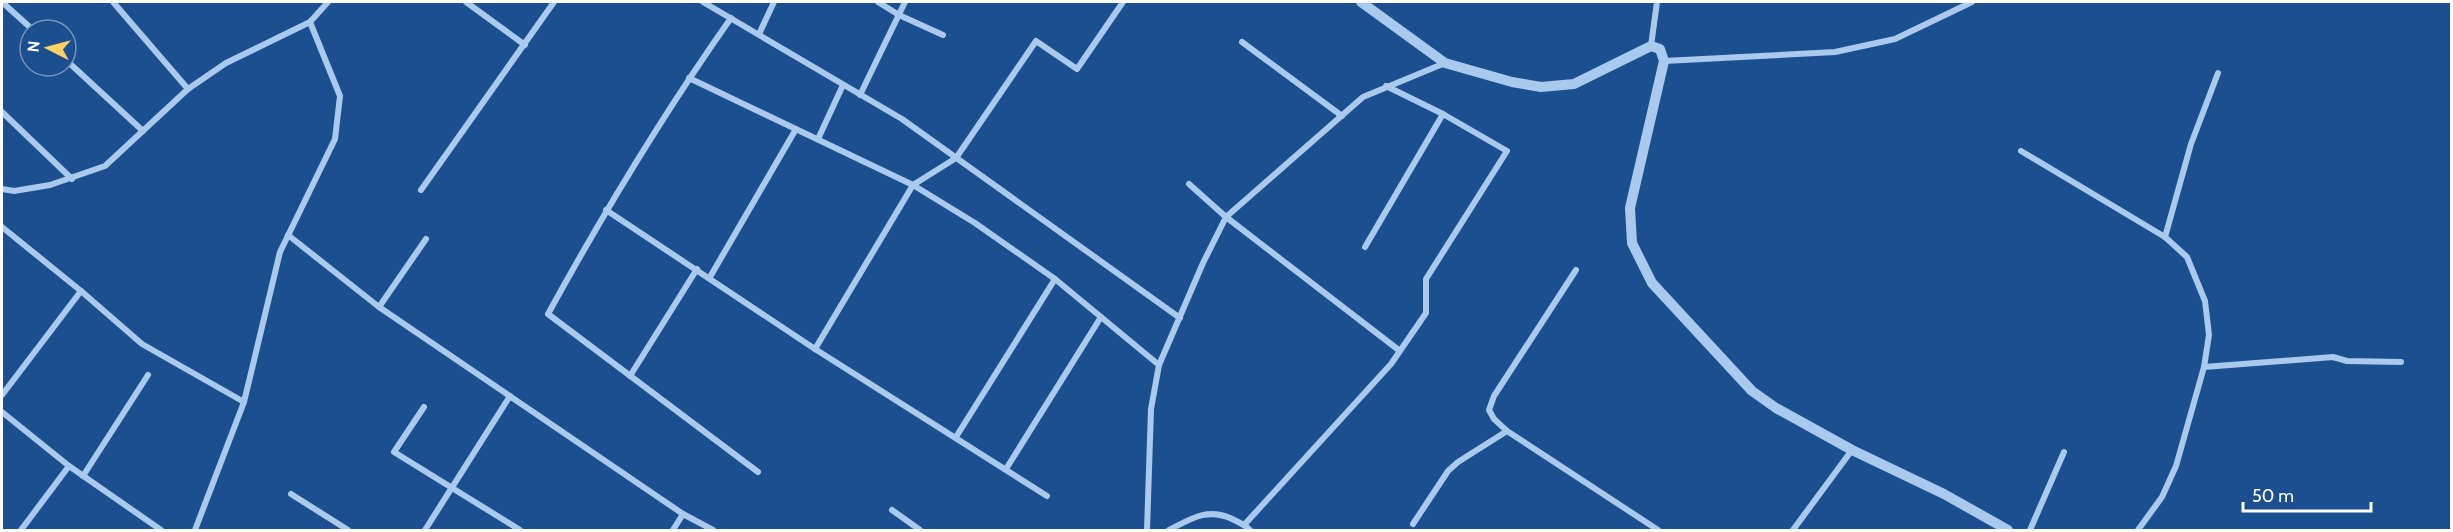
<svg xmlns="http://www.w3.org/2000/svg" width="2453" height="532" viewBox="0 0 2453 532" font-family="Cabin,sans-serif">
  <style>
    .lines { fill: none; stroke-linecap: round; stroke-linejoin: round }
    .minor { stroke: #a9c9ee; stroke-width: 6 }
    .tertiary { stroke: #a9c9ee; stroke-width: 10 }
  </style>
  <rect width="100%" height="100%" fill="#1b4f8f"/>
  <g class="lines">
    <g class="minor">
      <path d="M2 2 33 30"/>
      <path d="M113 2 188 89"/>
      <path d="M466 2 525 45"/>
      <path d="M703 2 902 119 1180 318"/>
      <path d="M878 2 899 15 943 35"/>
      <path d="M731 18C664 113 604 212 548 314L758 472"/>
      <path d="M759 34 774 2"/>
      <path d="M1242 42 1342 116"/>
      <path d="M1651 46 1657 2"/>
      <path d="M66 60 143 131"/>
      <path d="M1664 61 1835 52 1895 39 1972 2"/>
      <path d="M689 78 913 185 975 223 1055 279 1159 365"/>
      <path d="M860 95 905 2"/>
      <path d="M2 112 72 179"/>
      <path d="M818 139 843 85"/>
      <path d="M2021 151 2165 237 2187 257 2205 301 2209 335 2204 367 2176 466 2162 497 2138 530"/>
      <path d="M1189 184 1226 217 1400 351"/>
      <path d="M2 189 14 191 50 185 105 166 188 89 226 63 310 22 328 2"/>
      <path d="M421 190 554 2"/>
      <path d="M606 210 815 349 1047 496"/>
      <path d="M2 227 81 291 142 344 244 402"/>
      <path d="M288 235 379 307 683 514 713 530"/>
      <path d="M2165 237 2191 144 2218 73"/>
      <path d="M1365 247 1443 114"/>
      <path d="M1576 270 1494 396 1489 410 1494 419 1507 431 1658 530"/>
      <path d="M710 277 796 129"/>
      <path d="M379 307 426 239"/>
      <path d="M815 349 913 185 956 158 1036 41 1077 69 1123 2"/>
      <path d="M2204 367 2333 357 2347 361 2401 362"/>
      <path d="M630 376 697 269"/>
      <path d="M2 395 81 291"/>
      <path d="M424 407 394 452 520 530"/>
      <path d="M2 412 69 466 161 530"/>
      <path d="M956 437 1055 279"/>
      <path d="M1006 469 1101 317"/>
      <path d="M83 476 148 375"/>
      <path d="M291 494 348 530"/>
      <path d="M892 510 920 530"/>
      <path d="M1245 524 1391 364 1426 313V279L1507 151 1443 114 1386 86"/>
      <path d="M1413 524 1448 471 1458 462 1507 431"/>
      <path d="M21 530 69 466"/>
      <path d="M195 530 244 402 280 252 335 139 340 96 310 22"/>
      <path d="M425 530 510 396"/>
      <path d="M673 530 683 514"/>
      <path d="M1147 530 1151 409 1159 365 1203 263 1226 217 1363 97 1445 63"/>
      <path d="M1169 530C1191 519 1206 508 1230 518 1238 522 1244 524 1250 530"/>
      <path d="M1793 530 1852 450"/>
      <path d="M2030 530 2064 452"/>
    </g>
    <path class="tertiary" d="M1361 2 1445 63 1512 82 1541 87 1574 84 1651 46 1660 49 1664 61 1630 208 1632 243 1652 283 1752 391 1776 408 1852 450 1944 494 2008 530"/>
  </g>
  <rect width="2453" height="532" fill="none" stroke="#ffffff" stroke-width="6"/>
  <g transform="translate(48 48) rotate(276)"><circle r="28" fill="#1b4f8f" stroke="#7695bc" stroke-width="1.5"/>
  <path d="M0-4.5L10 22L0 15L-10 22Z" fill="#ffd166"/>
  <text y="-9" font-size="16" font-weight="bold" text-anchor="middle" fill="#ffffff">N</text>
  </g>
  <path d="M2243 502v9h128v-9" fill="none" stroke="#ffffff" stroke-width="3"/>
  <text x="2252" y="502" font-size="18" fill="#ffffff" stroke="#1b4f8f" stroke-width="4.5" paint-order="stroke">50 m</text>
</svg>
